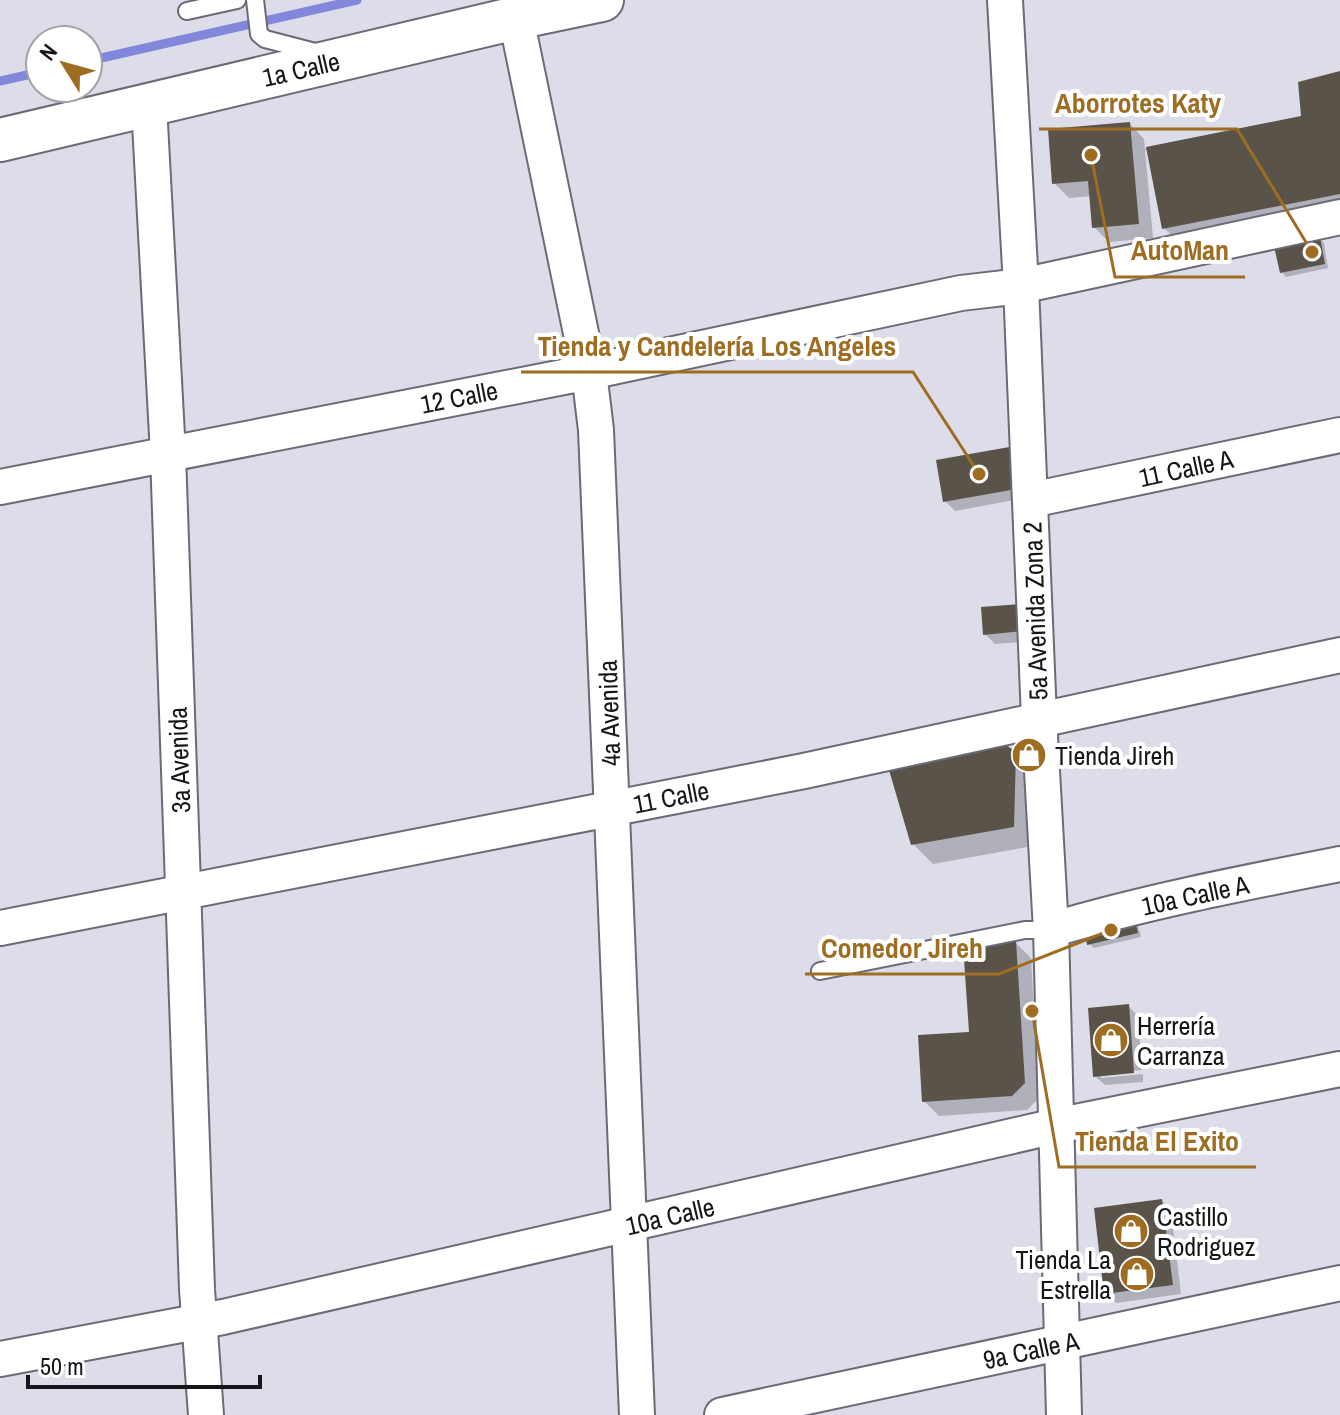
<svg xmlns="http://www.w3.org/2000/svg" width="1340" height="1415" viewBox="0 0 1340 1415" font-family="'Archivo Narrow',sans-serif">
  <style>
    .shadow { fill: #0003 }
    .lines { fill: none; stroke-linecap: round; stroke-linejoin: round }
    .stream { stroke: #8287db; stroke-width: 9 }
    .building { fill: #5a534a }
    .service-casing { stroke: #6a6b76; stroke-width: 20 }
    .minor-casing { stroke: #6a6b76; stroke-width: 38 }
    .tertiary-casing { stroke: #6a6b76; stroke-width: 46 }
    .service { stroke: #fff; stroke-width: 16 }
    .minor { stroke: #fff; stroke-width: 34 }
    .tertiary { stroke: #fff; stroke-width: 42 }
    .labels { text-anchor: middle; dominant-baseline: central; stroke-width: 8; stroke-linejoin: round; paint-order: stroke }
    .street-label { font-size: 26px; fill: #15161a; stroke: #fff }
    .poi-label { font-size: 26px; fill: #15161a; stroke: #fff; text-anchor: start }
    .leader { fill: none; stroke: #9e6d22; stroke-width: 3 }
    .callout-dot { fill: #9e6d22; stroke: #fff; stroke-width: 3 }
    .callout-label { font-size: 28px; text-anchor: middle; font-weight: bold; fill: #9e6d22; stroke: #fff; stroke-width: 8; stroke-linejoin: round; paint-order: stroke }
  </style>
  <rect width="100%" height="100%" fill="#dcdde9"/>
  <g class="shadow">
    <path d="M1340 73V227L1192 256 1164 228 1148 150H1145L1153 238 1109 242 1094 227 1092 196 1069 198 1054 183 1130 124 1144 139 1145 149 1305 118Z"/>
    <path d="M1320 239 1324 243 1328 268 1286 277 1282 272Z"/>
    <path d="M1014 448 1030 497 955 511 945 501Z"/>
    <path d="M1030 616 1032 641 995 644 985 634Z"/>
    <path d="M1015 754 1035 774 1033 846 933 864 913 844Z"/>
    <path d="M1137 922 1141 937 1094 948 1089 944Z"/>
    <path d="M1016 943 1031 958 1039 1098 1027 1110 939 1116 924 1101 971 1033Z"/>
    <path d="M1128 1006 1138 1016 1142 1070 1101 1074V1078L1143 1074V1082L1105 1085 1095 1076Z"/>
    <path d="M1162 1201 1171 1211 1181 1294 1116 1303 1106 1293Z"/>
  </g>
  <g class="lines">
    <g class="stream">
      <path d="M88 61 357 0"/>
      <path d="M0 81 40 72"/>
    </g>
  </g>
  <g class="building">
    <path d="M1340 71V194L1162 229 1146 147 1301 116 1298 82Z"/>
    <path d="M1130 122 1139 224 1092 228 1088 181 1052 184 1048 129Z"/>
    <path d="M1320 237 1325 264 1280 273 1274 246Z"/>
    <path d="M1015 446 1022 488 943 502 936 460Z"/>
    <path d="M1021 604 1023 631 983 635 981 607Z"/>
    <path d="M1002 742 1016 752 1014 827 911 845 889 770Z"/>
    <path d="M1134 915 1138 933 1087 945 1084 927Z"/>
    <path d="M1016 941 1025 1083 1012 1096 922 1102 918 1035 969 1032 963 945Z"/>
    <path d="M1129 1004 1134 1073 1093 1077 1088 1008Z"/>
    <path d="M1162 1199 1173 1285 1104 1294 1094 1208Z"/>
  </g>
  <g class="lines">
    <defs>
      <g id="service">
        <path d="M255 0 259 34 265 39 319 53"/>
        <path d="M187 11 237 0"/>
        <path d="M820 971 1025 930H1051"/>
      </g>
      <g id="minor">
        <path d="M1005 0 1021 286 1039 718 1051 930 1064 1415"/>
        <path d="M516 18 589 372 596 430 637 1415"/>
        <path d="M149 105 168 454 197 1289 206 1415"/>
        <path d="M0 487 589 372 961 293 1021 286 1340 217"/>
        <path d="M1031 500 1340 435"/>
        <path d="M0 928 804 771 1340 655"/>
        <path d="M1051 930C1145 902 1243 883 1340 864"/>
        <path d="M0 1359 223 1317 1056 1126 1340 1069"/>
        <path d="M722 1415 1340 1283"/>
      </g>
      <path id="tertiary" d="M0 140 516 18 602 0"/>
    </defs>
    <use href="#service" class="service-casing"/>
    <use href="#minor" class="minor-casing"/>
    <use href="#tertiary" class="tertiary-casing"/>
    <use href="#service" class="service"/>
    <use href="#minor" class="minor"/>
    <use href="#tertiary" class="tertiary"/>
  </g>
  <defs>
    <symbol id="shop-disc" viewBox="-11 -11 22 22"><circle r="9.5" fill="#9e6d22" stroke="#fff"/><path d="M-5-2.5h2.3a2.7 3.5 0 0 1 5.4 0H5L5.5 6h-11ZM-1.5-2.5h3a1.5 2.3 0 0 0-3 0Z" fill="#fff"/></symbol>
  </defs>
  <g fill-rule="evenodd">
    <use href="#shop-disc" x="1009" y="735" width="40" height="40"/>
    <use href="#shop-disc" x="1091" y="1020" width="40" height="40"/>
    <use href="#shop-disc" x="1111" y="1211" width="40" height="40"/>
    <use href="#shop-disc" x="1117" y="1254" width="40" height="40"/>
  </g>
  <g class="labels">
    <g class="street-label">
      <text transform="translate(301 69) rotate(-13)">1a Calle</text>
      <text transform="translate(459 397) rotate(-11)">12 Calle</text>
      <text transform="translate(1186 468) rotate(-12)">11 Calle A</text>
      <text transform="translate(1035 611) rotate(-92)">5a Avenida Zona 2</text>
      <text transform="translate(609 713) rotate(-92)">4a Avenida</text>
      <text transform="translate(179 760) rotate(-92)">3a Avenida</text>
      <text transform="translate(671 797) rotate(-11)">11 Calle</text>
      <text transform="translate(1195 895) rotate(-12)">10a Calle A</text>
      <text transform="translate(670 1216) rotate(-13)">10a Calle</text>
      <text transform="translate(1031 1350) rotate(-12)">9a Calle A</text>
    </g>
    <g class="poi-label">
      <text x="1055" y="755">Tienda Jireh</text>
      <text x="1137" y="1025">Herrería<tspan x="1137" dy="30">Carranza</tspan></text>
      <text x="1157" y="1216">Castillo<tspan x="1157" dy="30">Rodriguez</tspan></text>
      <text x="1111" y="1259" text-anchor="end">Tienda La<tspan x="1111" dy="30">Estrella</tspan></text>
    </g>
  </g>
  <path class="leader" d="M1312 252L1237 129H1039M1091 155L1115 277H1245M979 474L913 372H521M1111 930L999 974H805M1032 1011L1059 1167H1256"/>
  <g class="callout-dot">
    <circle cx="1312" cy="252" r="8"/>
    <circle cx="1091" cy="155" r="8"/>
    <circle cx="979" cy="474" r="8"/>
    <circle cx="1111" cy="930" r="8"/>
    <circle cx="1032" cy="1011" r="8"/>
  </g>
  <g class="callout-label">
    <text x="1138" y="113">Aborrotes Katy</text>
    <text x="1180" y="260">AutoMan</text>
    <text x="717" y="356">Tienda y Candelería Los Angeles</text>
    <text x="902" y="958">Comedor Jireh</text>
    <text x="1157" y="1151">Tienda El Exito</text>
  </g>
  <g transform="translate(64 64) rotate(307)"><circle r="38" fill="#ffffff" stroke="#a1a2a3" stroke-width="2"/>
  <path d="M0-6L14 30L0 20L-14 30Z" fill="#9e6d22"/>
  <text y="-12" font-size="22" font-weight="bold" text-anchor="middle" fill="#15161a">N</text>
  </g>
  <path d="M28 1375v12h232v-12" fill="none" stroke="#15161a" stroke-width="4"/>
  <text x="40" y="1375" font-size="24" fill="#15161a" stroke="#ffffff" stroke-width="6" paint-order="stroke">50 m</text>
</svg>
